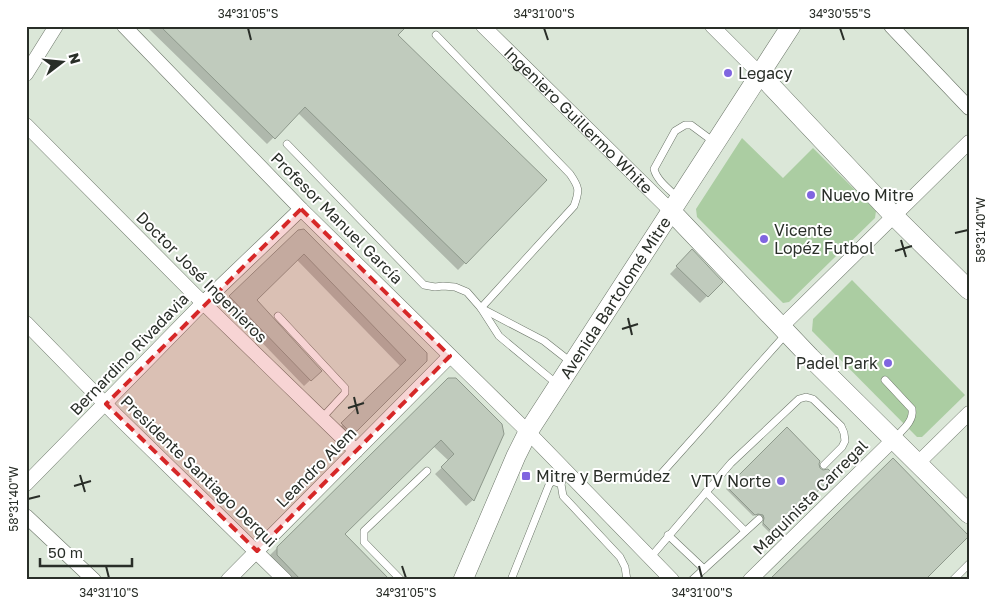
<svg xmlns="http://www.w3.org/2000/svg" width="995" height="606" viewBox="0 0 995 606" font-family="'Golos Text',sans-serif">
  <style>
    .green { fill: #abcda2 }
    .shadow { fill: #0003 }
    .building { fill: #c0cbbd; stroke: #8e998c }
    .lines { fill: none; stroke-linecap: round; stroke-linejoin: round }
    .lane-casing { stroke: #6b7568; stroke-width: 8 }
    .street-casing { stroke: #6b7568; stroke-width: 15 }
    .secondary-casing { stroke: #6b7568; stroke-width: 20 }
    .lane { stroke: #fff; stroke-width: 7 }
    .street { stroke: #fff; stroke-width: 14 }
    .secondary { stroke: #fff; stroke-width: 19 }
    .marked { fill: #d62828; fill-opacity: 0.2; stroke: #d62828; stroke-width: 4; stroke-dasharray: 10 6; stroke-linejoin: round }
    .ticks { fill: none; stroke: #292e28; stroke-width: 2 }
    .poi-dot { fill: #8065e0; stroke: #fff; stroke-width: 2 }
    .labels { text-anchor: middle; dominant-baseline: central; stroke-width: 4; stroke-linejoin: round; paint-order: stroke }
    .poi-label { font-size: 16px; fill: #292e28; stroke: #fff; text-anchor: start }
    .street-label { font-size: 16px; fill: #292e28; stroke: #fff }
    .neatline { fill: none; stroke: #292e28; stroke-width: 2 }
    .ticks-label { font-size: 12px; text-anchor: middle; fill: #292e28 }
  </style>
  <rect width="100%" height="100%" fill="#dbe7d8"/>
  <g class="green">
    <path d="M742 138 783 178 813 148 876 211 875 218 789 302 783 303 697 217 696 209Z"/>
    <path d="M852 280 965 395 922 437H917L812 331 813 319Z"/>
  </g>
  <g class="shadow">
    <path d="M146 26H405L397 35 546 180 458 270 298 113 267 144Z"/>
    <path d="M298 231 426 361 349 437 336 431 401 367 297 260 255 300 320 371 304 386 224 303Z"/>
    <path d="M692 251 721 282 700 303 670 274Z"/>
    <path d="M448 379 503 434 473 500 466 506 435 474 449 461 433 446 344 534 388 580H288L271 562 270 555Z"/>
    <path d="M787 429 819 469 832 475 772 535 762 525 763 521 761 517 756 515 753 516 726 489Z"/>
  </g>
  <g class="building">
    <path d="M160 26H407L398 35 547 180 466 264 305 107 275 139Z"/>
    <path d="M304 229 427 353V361L357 431H349L341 423 406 360 304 254 257 300 322 371 311 381 229 296 298 230Z"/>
    <path d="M692 249 723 282 708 297 676 266Z"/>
    <path d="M448 378H456L502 424 504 434 474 501 441 467 454 454 441 440 345 534 390 580H301L277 555V547Z"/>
    <path d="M787 427 820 461 819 464 820 468 823 470 828 469 834 475 774 534 763 523 764 518 763 515 758 514 755 515 727 487Z"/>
    <path d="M893 458 969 536 925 580H769Z"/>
  </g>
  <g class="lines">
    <defs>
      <g id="lane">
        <path d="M436 35 570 174C579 187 580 190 574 206L481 308 499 336 557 384"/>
        <path d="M287 144 424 285 435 287 443 286 455 287 467 292 481 308 544 341 572 363"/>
        <path d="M679 199C670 190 657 181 654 169L675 131 685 125H691L714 142"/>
        <path d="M278 316 345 388V393L322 418"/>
        <path d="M885 380 912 409C914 422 902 430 894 439"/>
        <path d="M565 471 561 484 563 496 620 557 625 567 627 580"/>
        <path d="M661 474 787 333"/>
        <path d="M706 492 745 531"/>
        <path d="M668 535 704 569"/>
        <path d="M650 558 731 463 799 399 806 397 813 399 841 426 844 433 845 441 842 447 824 465"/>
        <path d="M401 580 364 542V531L427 471"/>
        <path d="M511 580 549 485 552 481 561 484"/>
        <path d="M692 580 759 519"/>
        <path d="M953 580 969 564"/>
      </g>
      <g id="street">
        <path d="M124 26 301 209 528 432 672 580"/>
        <path id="s1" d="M483 26 671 211"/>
        <path d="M712 26 760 74"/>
        <path d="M891 26 969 108"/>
        <path d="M26 74 56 26"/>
        <path d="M26 125 194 294 356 451"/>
        <path d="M26 323 115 414 285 580"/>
        <path d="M781 327 969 142"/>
        <path d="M918 463 969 413"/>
        <path d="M26 484 203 303 301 209"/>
        <path d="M26 516 94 580"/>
        <path d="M228 580 450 356"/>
        <path d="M750 580 894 439"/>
      </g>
      <g id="secondary">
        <path d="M760 74 894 216 969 290"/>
        <path d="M671 211 810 357 969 514"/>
        <path id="s2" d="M463 580 516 456 528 432 791 26"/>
      </g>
    </defs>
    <use href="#lane" class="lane-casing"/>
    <use href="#street" class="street-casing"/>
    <use href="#secondary" class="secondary-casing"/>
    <use href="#lane" class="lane"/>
    <use href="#street" class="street"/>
    <use href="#secondary" class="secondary"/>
  </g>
  <path class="marked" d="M301 209 450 356 257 551 106 404Z"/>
  <path class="ticks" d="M248 28 251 40M544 28 548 40M840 28 844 40M955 233 968 230M901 240 906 257M895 251 912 246M628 318 632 335M622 329 638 324M354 397 358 414M348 408 364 403M80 475 85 492M74 486 91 481M28 499 40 496M106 566 109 578M402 566 406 578M699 566 702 578"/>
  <g class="poi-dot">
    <circle cx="728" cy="73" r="5"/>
    <circle cx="811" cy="195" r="5"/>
    <circle cx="764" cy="239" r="5"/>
    <circle cx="888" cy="363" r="5"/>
    <rect x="521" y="471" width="10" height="10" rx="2.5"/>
    <circle cx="781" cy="481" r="5"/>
  </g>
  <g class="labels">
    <g class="poi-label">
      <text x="738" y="73">Legacy</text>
      <text x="821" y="195">Nuevo Mitre</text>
      <text x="774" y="230">Vicente<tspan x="774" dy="18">Lopéz Futbol</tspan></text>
      <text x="878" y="363" text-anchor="end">Padel Park</text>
      <text x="536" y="476">Mitre y Bermúdez</text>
      <text x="771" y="481" text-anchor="end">VTV Norte</text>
    </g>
    <g class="street-label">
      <text stroke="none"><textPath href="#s1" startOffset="134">Ingeniero Guillermo White</textPath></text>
      <text transform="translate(337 218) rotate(45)">Profesor Manuel García</text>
      <text transform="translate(202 277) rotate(45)">Doctor José Ingenieros</text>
      <text stroke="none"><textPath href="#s2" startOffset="322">Avenida Bartolomé Mitre</textPath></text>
      <text transform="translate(129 354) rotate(-46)">Bernardino Rivadavia</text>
      <text transform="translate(316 467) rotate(-45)">Leandro Alem</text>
      <text transform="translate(199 471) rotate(44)">Presidente Santiago Derqui</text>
      <text transform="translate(810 497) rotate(-45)">Maquinista Carregal</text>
    </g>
  </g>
  <rect width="995" height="606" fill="none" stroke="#ffffff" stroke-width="55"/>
  <g transform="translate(62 62) rotate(74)" stroke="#ffffff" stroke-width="4" paint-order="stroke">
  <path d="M0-4L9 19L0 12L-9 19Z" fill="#292e28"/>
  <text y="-8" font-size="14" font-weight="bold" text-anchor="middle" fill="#292e28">N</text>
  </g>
  <path d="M40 558v8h92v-8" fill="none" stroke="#292e28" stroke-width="2.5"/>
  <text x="48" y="558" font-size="15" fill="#292e28" stroke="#ffffff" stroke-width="4" paint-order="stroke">50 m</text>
  <rect x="28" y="28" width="940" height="550" class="neatline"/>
  <g class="ticks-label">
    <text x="248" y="18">34°31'05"S</text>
    <text x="544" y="18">34°31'00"S</text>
    <text x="840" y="18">34°30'55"S</text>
    <text transform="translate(981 230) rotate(-90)" y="4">58°31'40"W</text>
    <text transform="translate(14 499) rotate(-90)" y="4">58°31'40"W</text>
    <text x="109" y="597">34°31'10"S</text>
    <text x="406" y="597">34°31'05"S</text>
    <text x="702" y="597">34°31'00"S</text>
  </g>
</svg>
